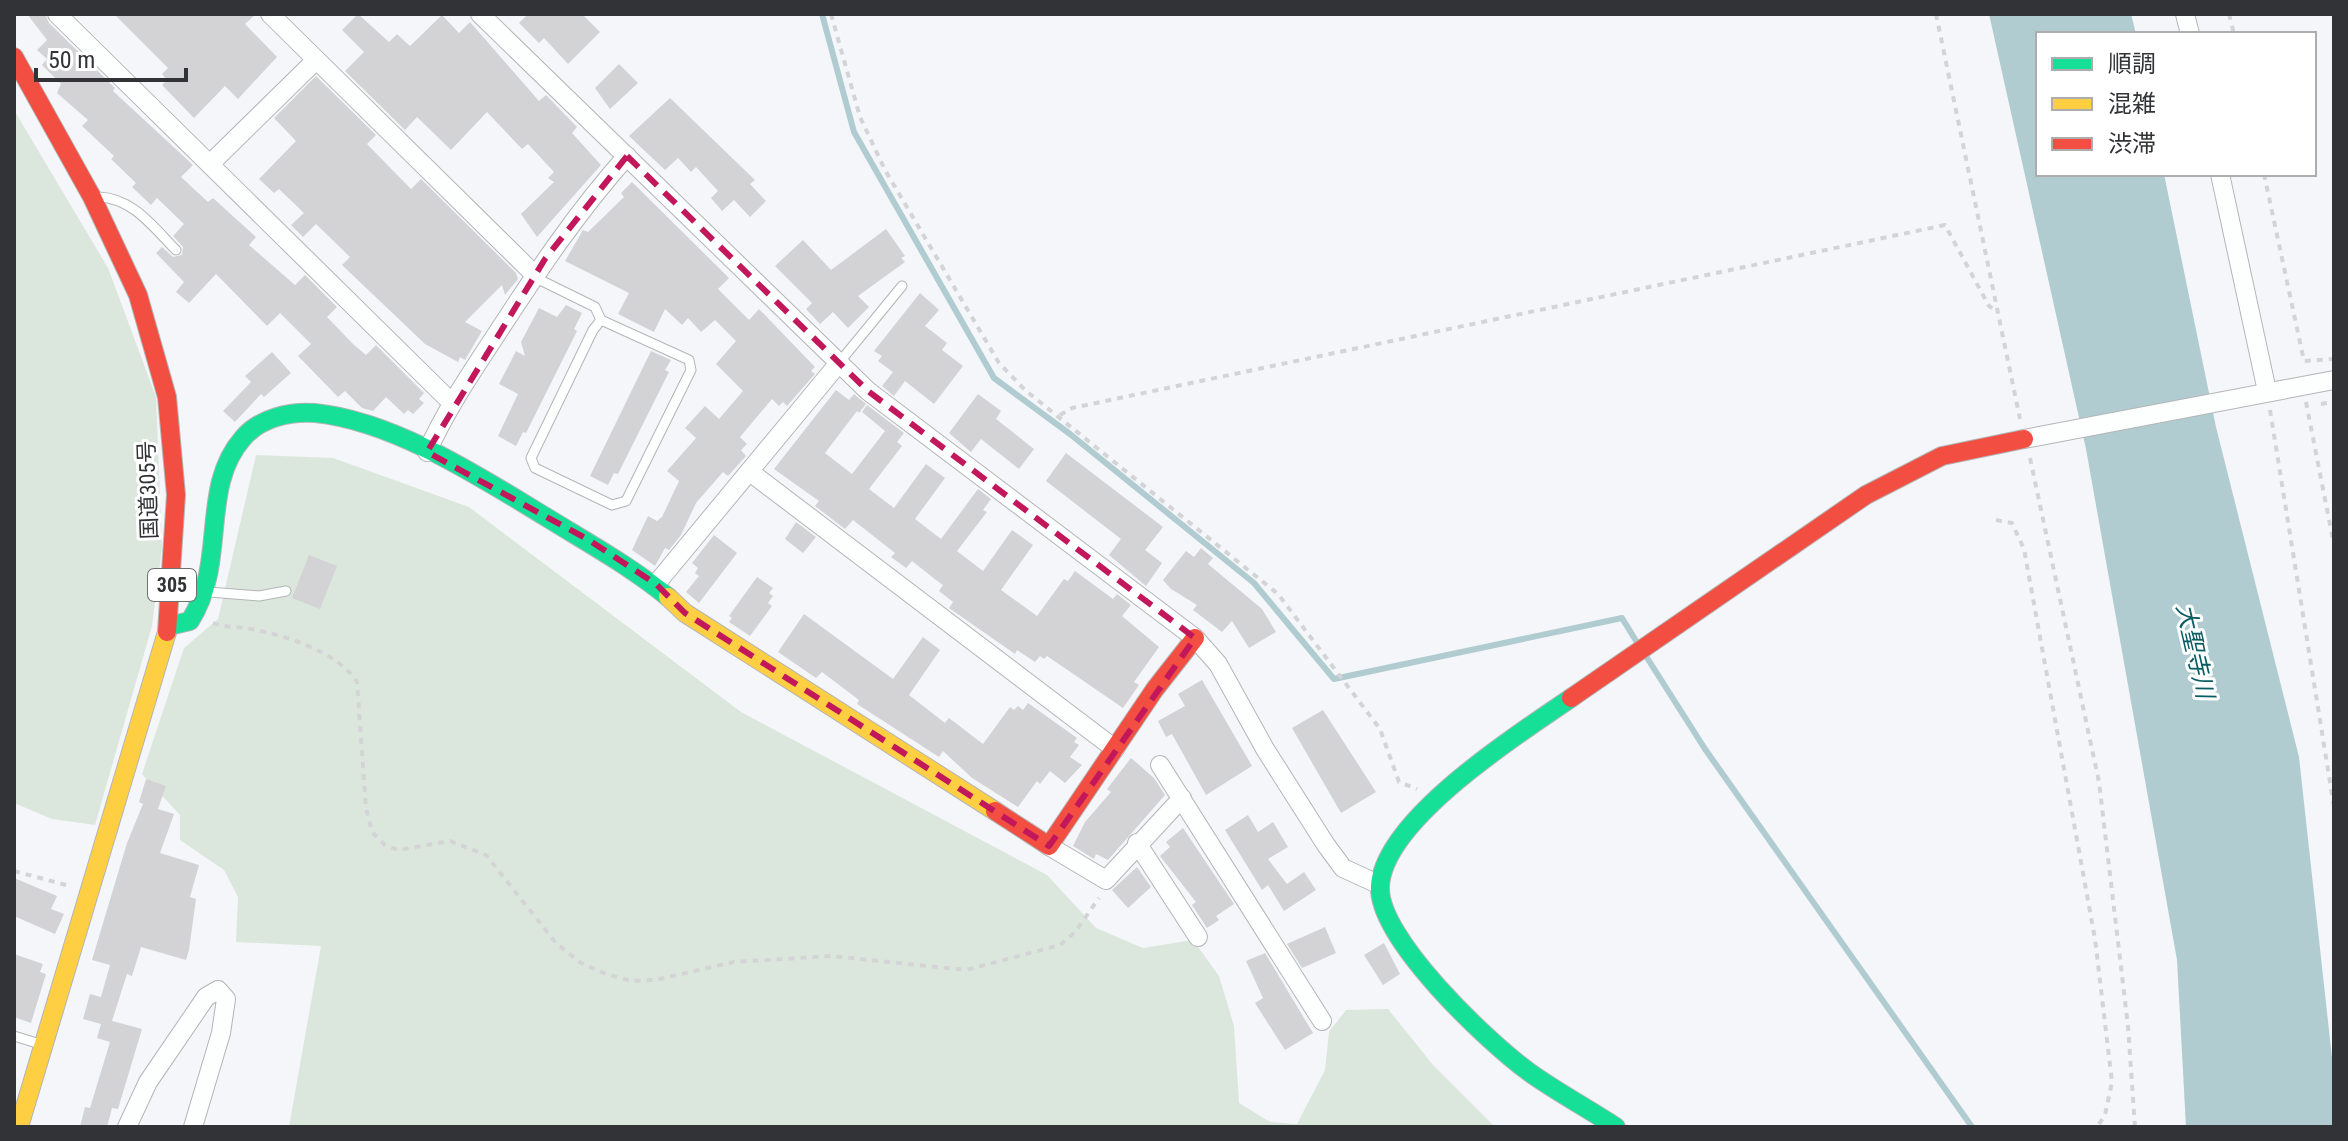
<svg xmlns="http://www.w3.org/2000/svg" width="2348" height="1141" viewBox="0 0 2348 1141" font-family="'Roboto Condensed','Noto Sans JP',sans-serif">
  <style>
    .green { fill: #dbe7dc }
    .water { fill: #b0ccd0 }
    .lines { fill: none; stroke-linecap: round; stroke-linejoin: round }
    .stream { stroke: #b0ccd0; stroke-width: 6 }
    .building { fill: #d3d3d5 }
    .lane-casing { stroke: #b3b5b7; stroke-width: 11 }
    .street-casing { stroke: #b3b5b7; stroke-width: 20 }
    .fast-casing { stroke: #b3b5b7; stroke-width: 20 }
    .slow-casing { stroke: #b3b5b7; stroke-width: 20 }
    .jam-casing { stroke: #b3b5b7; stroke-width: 20 }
    .path { stroke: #d4d4d7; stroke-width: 4; stroke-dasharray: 6 6; stroke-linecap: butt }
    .lane { stroke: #fdfefe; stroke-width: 9 }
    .street { stroke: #fdfefe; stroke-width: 18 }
    .fast { stroke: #16e098; stroke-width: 18 }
    .slow { stroke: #ffcf43; stroke-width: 18 }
    .jam { stroke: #f24e42; stroke-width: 18 }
    .marked { fill: none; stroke: #c2185b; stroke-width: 6; stroke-dasharray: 16 10; stroke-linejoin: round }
    .labels { text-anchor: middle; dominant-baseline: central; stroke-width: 6; stroke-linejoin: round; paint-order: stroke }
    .shield { fill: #fff; stroke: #707072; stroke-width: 2 }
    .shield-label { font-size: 20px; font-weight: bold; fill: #323336 }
    .street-label { font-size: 22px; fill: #323336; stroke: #fff }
    .water-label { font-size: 24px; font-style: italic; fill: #095d64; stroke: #fff }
  </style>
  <rect width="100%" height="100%" fill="#f4f6f9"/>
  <g class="green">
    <path d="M14 110 108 268 156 397 162 547 152 626 95 825 52 819 14 803Z"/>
    <path d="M256 455 333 458 469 507 741 712 1047 875 1096 928 1143 948 1193 940 1219 976 1234 1026 1239 1103 1270 1122 1297 1124 1325 1070 1329 1032 1346 1010 1388 1009 1433 1065 1495 1127H289L321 946 236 942 238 897 224 870 180 840V815L142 774 184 648 218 619Z"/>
  </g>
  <path class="water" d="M1989 14H2131L2136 34H2038V174H2164L2216 427 2299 757 2333 1067 2334 1127H2186L2177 960 2086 449Z"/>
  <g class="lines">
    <g class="stream">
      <path d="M822 14 854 132 994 378 1070 434 1254 583 1334 679 1622 618 1638 644"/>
      <path d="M1644 653 1705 749 1972 1127"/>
    </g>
  </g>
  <g class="building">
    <path d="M27 14H45L49 23 115 88 113 91 193 165 181 177 208 202 213 198 256 237 249 245 295 285 305 275 337 307 327 317 354 345 366 355 376 345 424 393 419 399 424 403 413 414 408 410 404 414 386 397 373 411 362 408 345 391 338 397 298 356 311 344 280 313 267 326 216 274 189 303 176 292 184 282 156 253 162 247 173 257 182 255 183 247 173 236 184 224 157 198 151 205 132 187 136 183 111 159 114 156 82 126 88 120 57 93 61 84 42 65 47 59 37 50 47 40Z"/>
    <path d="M114 14H256L245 24 277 57 238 99 225 86 194 118 162 85 167 80 162 74 168 68Z"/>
    <path d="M358 14 389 42 397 34 410 46 442 15 459 33 470 22 539 101 546 95 577 127 572 133 601 165 537 237 521 214 554 182 548 178 554 172 528 144 522 149 487 112 451 150 417 117 405 130 345 71 364 52 342 30Z"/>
    <path d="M528 14H582L600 32 568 64 544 38 539 43 519 23Z"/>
    <path d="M619 64 638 83 610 109 595 88Z"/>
    <path d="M316 76 376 135 367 144 411 189 421 179 516 273 518 279 505 295 502 285 465 322 482 331 465 360 460 357 458 362 425 344 342 265 350 257 316 224 303 237 291 225 304 213 279 189 274 193 259 179 296 141 274 118Z"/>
    <path d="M670 98 755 180 750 184 766 201 750 217 734 200 722 211 711 198 718 191 696 167 691 172 678 158 665 170 629 136Z"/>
    <path d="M632 182 729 278 718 289 749 320 759 309 815 367 811 371 815 374 787 406 783 402 779 406 772 399 740 437 747 444 741 450 746 456 728 476 723 472 696 503 681 535 669 550 665 548 655 566 632 550 648 516 657 521 662 517 679 481 667 471 696 438 685 428 705 406 719 419 743 391 716 364 736 341 715 320 701 332 688 318 682 325 665 309 654 332 618 314 629 293 565 261 583 230 588 232 624 197 621 193Z"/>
    <path d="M886 229 905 256 901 258 905 262 858 296 869 307 848 328 833 312 820 324 806 309 812 303 775 266 803 240 831 270Z"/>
    <path d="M920 293 939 310 925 326 947 343 942 350 963 366 934 404 905 381 894 396 882 386 893 372 878 361 882 356 874 351Z"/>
    <path d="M566 305 582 313 574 329 577 331 526 433 523 432 516 446 498 436 518 394 499 384 516 351 525 356 521 342 539 308 557 317Z"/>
    <path d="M651 351 671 360 665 370 669 372 618 474 614 473 608 485 590 476Z"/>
    <path d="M272 352 291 373 264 397 261 394 235 422 223 411 251 382 245 376Z"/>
    <path d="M836 390 849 400 854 394 866 404 859 413 857 411 825 453 852 474 885 431 862 412 867 405 904 433 897 442 902 446 869 489 894 508 926 464 945 478 915 519 941 539 978 489 991 499 983 510 987 512 957 551 983 571 1012 530 1033 545 1001 590 1037 616 1064 579 1068 581 1075 571 1113 599 1117 594 1131 605 1122 616 1159 647 1134 682 1139 685 1123 708 1047 656 1044 659 1040 656 1035 662 1017 650 1015 654 949 608 953 602 939 591 943 585 936 580 912 561 906 568 891 557 895 553 853 520 845 529 815 506 819 501 774 469Z"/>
    <path d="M978 394 1001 411 996 419 1034 449 1019 469 981 439 971 452 949 433Z"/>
    <path d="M1066 453 1163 527 1145 550 1162 563 1146 586 1109 555 1121 539 1046 481Z"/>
    <path d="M796 522 816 537 803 553 785 539Z"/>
    <path d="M714 535 737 553 699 603 686 592 699 576 695 573 698 568 692 563Z"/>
    <path d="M1201 548 1213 558 1208 564 1262 609 1276 632 1249 648 1232 621 1222 632 1193 610 1197 605 1171 589 1163 580 1186 551 1194 557Z"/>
    <path d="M309 555 337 566 320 609 292 598Z"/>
    <path d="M757 577 773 588 769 593 773 596 768 603 772 606 750 636 729 622 732 618 729 616Z"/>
    <path d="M804 614 893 679 923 637 940 650 909 695 945 723 949 718 983 744 1010 707 1014 710 1018 706 1023 710 1028 703 1077 738 1074 742 1079 745 1070 757 1082 765 1065 783 1050 771 1040 784 1037 781 1018 807 972 778 943 751 939 757 857 704 859 700 822 672 816 678 778 652Z"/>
    <path d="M1202 680 1252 766 1206 795 1172 734 1166 737 1158 721 1185 706 1178 694Z"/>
    <path d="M1323 710 1376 792 1341 813 1292 728Z"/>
    <path d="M1131 758 1154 778 1165 795 1108 860 1096 854 1094 859 1073 846 1085 822 1111 792 1107 789Z"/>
    <path d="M146 779 166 786 158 809 174 814 160 853 199 865 190 897 196 899 189 950 186 960 141 947 132 976 127 974 112 1021 142 1029 118 1109 112 1108 107 1127H80L85 1107 90 1108 110 1042 97 1038 101 1024 83 1019 90 994 101 997 110 965 92 960 127 843 143 804 139 802Z"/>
    <path d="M1248 815 1258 832 1273 822 1288 847 1268 859 1287 884 1304 872 1316 890 1284 911 1268 885 1262 890 1225 830Z"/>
    <path d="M1183 828 1234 904 1216 916 1219 920 1207 928 1192 905 1196 902 1160 856 1170 847 1166 842Z"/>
    <path d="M1137 867 1151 887 1128 908 1112 890Z"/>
    <path d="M14 878 57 896 51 909 64 914 55 934 14 916Z"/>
    <path d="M1325 927 1336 953 1302 968 1287 944Z"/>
    <path d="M1384 943 1400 974 1383 985 1364 955Z"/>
    <path d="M1265 953 1313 1033 1285 1050 1255 1003 1263 998 1246 961Z"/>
    <path d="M14 954 43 964 40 972 46 974 31 1023 14 1017Z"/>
  </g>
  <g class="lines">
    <defs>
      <g id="lane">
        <path d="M99 197C133 198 154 228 176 250"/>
        <path d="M534 277 595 307 601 320 689 360 691 370 626 501 612 505 535 468 531 458 593 330 601 320"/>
        <path d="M838 364 902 286"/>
        <path d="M209 592 259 596 286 591"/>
        <path d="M14 1036 40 1044"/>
      </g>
      <g id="street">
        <path d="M57 14 452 403"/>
        <path d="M270 14 535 275"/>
        <path d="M480 14 868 391 1195 638 1218 664 1265 749 1326 845 1343 868 1380 885"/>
        <path d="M2185 14 2190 34"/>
        <path d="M211 163 316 60"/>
        <path d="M2220 174 2267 391"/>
        <path d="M2024 439 2334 380"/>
        <path d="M427 452C446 410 471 373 496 335 537 272 577 212 627 156"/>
        <path d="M750 472 1115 749"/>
        <path d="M656 584 838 364"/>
        <path d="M1160 765 1322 1021"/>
        <path d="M1137 843 1198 937"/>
        <path d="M1049 846 1106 880 1182 798"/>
        <path d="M127 1127 148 1082 206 997 218 990 226 999 221 1033 193 1127"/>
      </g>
      <g id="fast">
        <path d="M169 626 190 621C228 561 199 488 243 438 260 418 290 411 315 413 394 421 480 477 546 517 588 543 630 566 668 597"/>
        <path d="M1571 698C1520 733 1384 819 1380 886 1377 938 1488 1042 1529 1072 1557 1092 1587 1108 1616 1127"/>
      </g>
      <g id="slow">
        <path d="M668 597 685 613 995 811"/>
        <path d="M19 1127 167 632"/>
      </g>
      <g id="jam">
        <path d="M14 57 92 197 138 295 167 397 176 495 167 632"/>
        <path d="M1571 698 1866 495 1942 456 2024 439"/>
        <path d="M995 811 1049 846 1155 689 1195 638"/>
      </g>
    </defs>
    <use href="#lane" class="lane-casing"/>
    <use href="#street" class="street-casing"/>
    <use href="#fast" class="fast-casing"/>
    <use href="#slow" class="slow-casing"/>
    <use href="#jam" class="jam-casing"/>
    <g class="path">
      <path d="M831 14 860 117 885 170 999 363 1025 390 1278 594 1380 729 1399 782 1417 789"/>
      <path d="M1936 14 2020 419"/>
      <path d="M2229 14 2234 34"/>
      <path d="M2264 174 2304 361 2334 359"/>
      <path d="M2306 402 2334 545"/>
      <path d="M2321 404 2334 402"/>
      <path d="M2270 410 2334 807"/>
      <path d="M1060 415 1072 408 1945 225 1989 306 1998 312"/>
      <path d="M2030 458 2099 782 2128 1026 2135 1127"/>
      <path d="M1996 520 2012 523 2024 549 2095 939 2112 1082 2105 1115 2097 1127"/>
      <path d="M213 623C225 628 237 626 251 629 285 635 338 652 357 682L366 808 372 832 385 845 398 850 450 841 486 855 556 943 581 963 606 974 631 981 655 980 734 962 832 956 966 970 1060 945 1075 932 1099 898"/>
      <path d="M14 871 66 885"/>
    </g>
    <use href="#lane" class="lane"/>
    <use href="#street" class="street"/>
    <use href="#fast" class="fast"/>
    <use href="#slow" class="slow"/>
    <use href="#jam" class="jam"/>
  </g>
  <path class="marked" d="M627 156 868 391 1195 638 1049 846 685 613 656 584 589 540 427 452 545 259Z"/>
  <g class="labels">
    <rect class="shield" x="148" y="569" width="48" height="32" rx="6"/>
    <g class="shield-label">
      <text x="172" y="585">305</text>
    </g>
    <g class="street-label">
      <text transform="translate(148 490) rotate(-92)">国道305号</text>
    </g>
    <g class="water-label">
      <text transform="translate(2195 651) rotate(77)">大聖寺川</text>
    </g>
  </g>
  <rect width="2348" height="1141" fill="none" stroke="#323336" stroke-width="32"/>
  <rect x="2036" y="32" width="280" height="144" fill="#ffffff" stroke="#adadaf" stroke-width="2"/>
  <rect x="2052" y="58" width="40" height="12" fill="#16e098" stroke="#adadaf" stroke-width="2"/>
  <text x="2108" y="72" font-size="24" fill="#323336">順調</text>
  <rect x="2052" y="98" width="40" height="12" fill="#ffcf43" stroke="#adadaf" stroke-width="2"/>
  <text x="2108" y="112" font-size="24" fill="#323336">混雑</text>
  <rect x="2052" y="138" width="40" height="12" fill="#f24e42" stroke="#adadaf" stroke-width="2"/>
  <text x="2108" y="152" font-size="24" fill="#323336">渋滞</text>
  <path d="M36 68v12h150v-12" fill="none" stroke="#323336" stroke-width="4"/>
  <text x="48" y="68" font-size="24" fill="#323336" stroke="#ffffff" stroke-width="6" paint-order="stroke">50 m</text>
</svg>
